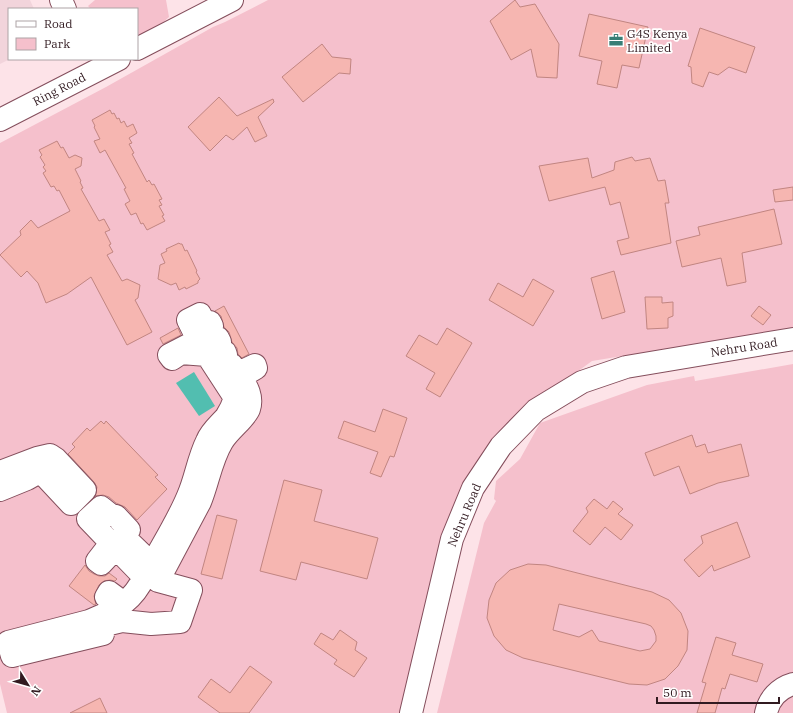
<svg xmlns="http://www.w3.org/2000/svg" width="793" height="713" viewBox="0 0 793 713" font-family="'IBM Plex Serif',serif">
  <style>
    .built { fill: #f2d4db }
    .green { fill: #f5c0cc }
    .water { fill: #52beb0 }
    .building { fill: #f6b6b1; stroke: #c18581; fill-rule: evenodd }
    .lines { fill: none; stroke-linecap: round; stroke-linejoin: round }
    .minor-casing { stroke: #844e5c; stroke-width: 24 }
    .major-casing { stroke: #844e5c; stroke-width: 24 }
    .minor { stroke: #fff; stroke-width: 22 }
    .major { stroke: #fff; stroke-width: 22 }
    .labels { text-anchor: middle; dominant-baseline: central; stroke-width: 3.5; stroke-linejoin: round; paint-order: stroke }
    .poi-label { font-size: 12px; fill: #311a20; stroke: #fff; text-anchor: start }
    .street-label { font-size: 12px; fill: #311a20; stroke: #fff }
  </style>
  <rect width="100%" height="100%" fill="#fde3e8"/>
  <path class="built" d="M0 0H30L34 9H9L10 59 0 64Z"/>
  <g class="green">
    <path d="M95 0H166L169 17 137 46V9H91L88 6Z"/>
    <path d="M268 0H793V328L592 361 548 393 491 448 406 713H7L0 684V143L106 87 213 27 225 22Z"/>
    <path d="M793 364V713H437L484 523 496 501 494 499 496 481 520 459 540 423 647 385 694 376 695 381Z"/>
  </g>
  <path class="water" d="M194 372 215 406 199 416 176 383Z"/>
  <g class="building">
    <path d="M515 0 520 7 535 4 559 44 557 78 537 77 531 49 511 60 490 21Z"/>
    <path d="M589 14 648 27 639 68 622 65 617 88 597 84 602 61 579 56Z"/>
    <path d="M700 28 755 47 746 73 729 67 718 75 709 72 703 87 692 83 691 67 688 66Z"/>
    <path d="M322 44 332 57 351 59 350 74 339 73 303 102 282 77Z"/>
    <path d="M219 97 237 116 273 99 274 102 258 117 267 136 255 142 247 127 233 140 226 135 210 151 188 127Z"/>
    <path d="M110 110 112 114 114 113 117 119 119 118 121 123 124 121 127 127 133 124 137 133 129 138 132 143 129 144 134 153 132 154 147 182 149 180 152 185 154 184 162 199 159 200 162 205 159 206 164 215 162 216 165 221 147 230 143 223 141 224 136 213 131 215 125 204 130 201 124 189 126 188 105 150 100 153 94 141 100 139 94 127 95 126 92 120Z"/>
    <path d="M57 141 61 148 63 147 69 158 75 155 82 158 81 166 75 169 81 181 80 182 83 188 81 189 99 221 104 219 110 230 105 232 111 244 109 245 113 252 107 255 122 281 127 279 140 285 138 298 135 300 152 332 127 345 91 277 67 294 46 303 38 283 27 271 21 277 0 255 21 235 20 231 31 220 38 228 70 211 59 190 57 191 54 186 51 187 43 173 46 171 43 167 45 165 40 157 42 155 39 150Z"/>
    <path d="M632 157 635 161 650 158 658 181 665 180 669 203H665L671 243 621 255 617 241 629 238 620 202 610 205 605 187 549 201 539 166 588 158 592 178 614 170 615 162Z"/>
    <path d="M793 187V200L775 202 773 190Z"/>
    <path d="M774 209 782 244 742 253 746 282 727 286 721 258 682 267 676 241 700 235 698 227Z"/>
    <path d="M179 243 180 244H182L185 251 187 250 197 271 196 272 200 279 198 281V283L186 289 185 287 179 290 176 283 171 285 158 279 160 265 165 263 161 254 167 251 166 249Z"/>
    <path d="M614 271 625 312 602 319 591 278Z"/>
    <path d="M533 279 554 291 533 326 489 300 498 283 523 297Z"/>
    <path d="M645 297H662V303L673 302V316L668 318V328L647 329Z"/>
    <path d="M224 306 249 354 242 358 238 354 237 348 232 342 229 332 224 327 221 316 215 311Z"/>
    <path d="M759 306 771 315 763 325 751 316Z"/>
    <path d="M178 328 181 335 163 344 160 338Z"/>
    <path d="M447 328 472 343 440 397 426 389 435 373 406 356 419 335 437 345Z"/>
    <path d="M383 409 407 418 394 457 390 456 381 477 370 473 378 452 338 438 344 421 375 432Z"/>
    <path d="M101 421 104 424 106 421 158 475 155 477 167 489 137 520 125 507 116 503 109 497 103 495 95 496 97 487 94 482 68 454 75 447 72 444 87 428 90 431Z"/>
    <path d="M692 435 696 447 705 444 708 453 741 444 749 476 718 483 690 494 679 466 654 476 645 453Z"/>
    <path d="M284 480 322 490 314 521 378 538 367 579 301 562 296 580 260 571Z"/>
    <path d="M594 499 607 509 613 501 623 509 618 514 633 525 621 540 605 527 590 545 573 531 588 512 586 508Z"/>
    <path d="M217 515 237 520 222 579 201 574Z"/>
    <path d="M737 522 750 557 714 571 712 565 699 577 684 560 703 543 701 536Z"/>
    <path d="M528 564 546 565 652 592 669 600 681 613 688 631 687 650 678 666 665 679 647 685 629 684 523 658 506 650 494 636 487 618 489 600 496 583 510 570ZM559 604 646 624 651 626 654 630 656 636V641L650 649 640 651 599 641 592 630 579 637 553 630Z"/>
    <path d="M85 565 89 571 94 574 99 576H105L109 573 117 579 115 581 110 580 104 581 99 585 94 596 96 604 94 605 69 586Z"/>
    <path d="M340 630 357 642 355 650 367 658 354 677 334 664 337 660 314 644 321 633 333 640Z"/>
    <path d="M716 637 736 643 732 655 763 664 757 682 730 674 725 689 722 688 715 713H697L706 683 702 682Z"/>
    <path d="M250 666 272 682 249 713H220L198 697 211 679 230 693Z"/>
    <path d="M100 698 107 713H70Z"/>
  </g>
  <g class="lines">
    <defs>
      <g id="minor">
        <path d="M61 0 65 9"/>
        <path d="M200 314 205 324 210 322 212 326 208 328 215 340 218 338 220 342 216 344 221 353 225 352 226 355 224 356 229 367 232 365 234 369 231 370 234 375 255 365 256 368 241 377C247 387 253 397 249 409 246 418 228 431 222 442 211 460 208 483 200 502L158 581 191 590 180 622 151 624 122 621 101 626 103 634 12 656 8 642 89 621 105 614 119 606 106 597 109 592 124 603C134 595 139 588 144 577L116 548 101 564 97 561 111 543 88 519 101 507 111 515 116 516 129 530 123 536 152 564C164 542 178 520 188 496 196 478 198 459 207 441 211 431 219 425 226 417 230 411 233 404 235 398L207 355 181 353 172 359 169 355 198 340 188 320Z"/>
        <path d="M0 472 37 458 50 455 56 459 85 490 71 504 42 473 34 475 27 479 0 490"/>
        <path d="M411 713 452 539 473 488 501 446 536 410 582 382 626 367 793 339"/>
        <path d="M766 713C769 699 779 688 793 684"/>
      </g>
      <g id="major">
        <path d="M137 49 232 0"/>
        <path d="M0 120 119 59"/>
      </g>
    </defs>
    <use href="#minor" class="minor-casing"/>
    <use href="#major" class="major-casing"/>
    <use href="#minor" class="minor"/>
    <use href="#major" class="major"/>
  </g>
  <defs>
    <symbol id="office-bare" viewBox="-9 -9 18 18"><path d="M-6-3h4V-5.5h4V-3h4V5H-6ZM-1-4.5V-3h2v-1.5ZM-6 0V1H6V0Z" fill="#387e75" stroke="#fff" stroke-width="2.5" paint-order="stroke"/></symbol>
  </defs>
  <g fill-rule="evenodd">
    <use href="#office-bare" x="606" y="30" width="20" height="20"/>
  </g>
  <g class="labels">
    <g class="poi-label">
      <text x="627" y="33">G4S Kenya<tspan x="627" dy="14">Limited</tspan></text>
    </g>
    <g class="street-label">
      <text transform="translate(59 89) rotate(-27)">Ring Road</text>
      <text transform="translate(744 347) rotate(-9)">Nehru Road</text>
      <text transform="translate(464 515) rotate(-67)">Nehru Road</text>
    </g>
  </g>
  <rect x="8" y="8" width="130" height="52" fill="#ffffff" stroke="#ada3a6"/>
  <rect x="16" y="21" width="20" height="6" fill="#ffffff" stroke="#ada3a6"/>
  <text x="44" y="28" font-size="12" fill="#311a20">Road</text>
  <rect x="16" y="38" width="20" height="12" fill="#f5c0cc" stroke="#ada3a6"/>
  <text x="44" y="48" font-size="12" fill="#311a20">Park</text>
  <g transform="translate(28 685) rotate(127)" stroke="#ffffff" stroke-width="3" paint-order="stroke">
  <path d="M0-3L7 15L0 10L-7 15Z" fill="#311a20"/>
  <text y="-6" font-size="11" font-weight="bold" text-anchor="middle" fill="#311a20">N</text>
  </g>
  <path d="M657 697v6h122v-6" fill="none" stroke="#311a20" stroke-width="2"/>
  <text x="663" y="697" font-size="12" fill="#311a20" stroke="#ffffff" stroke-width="3" paint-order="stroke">50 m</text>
</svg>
